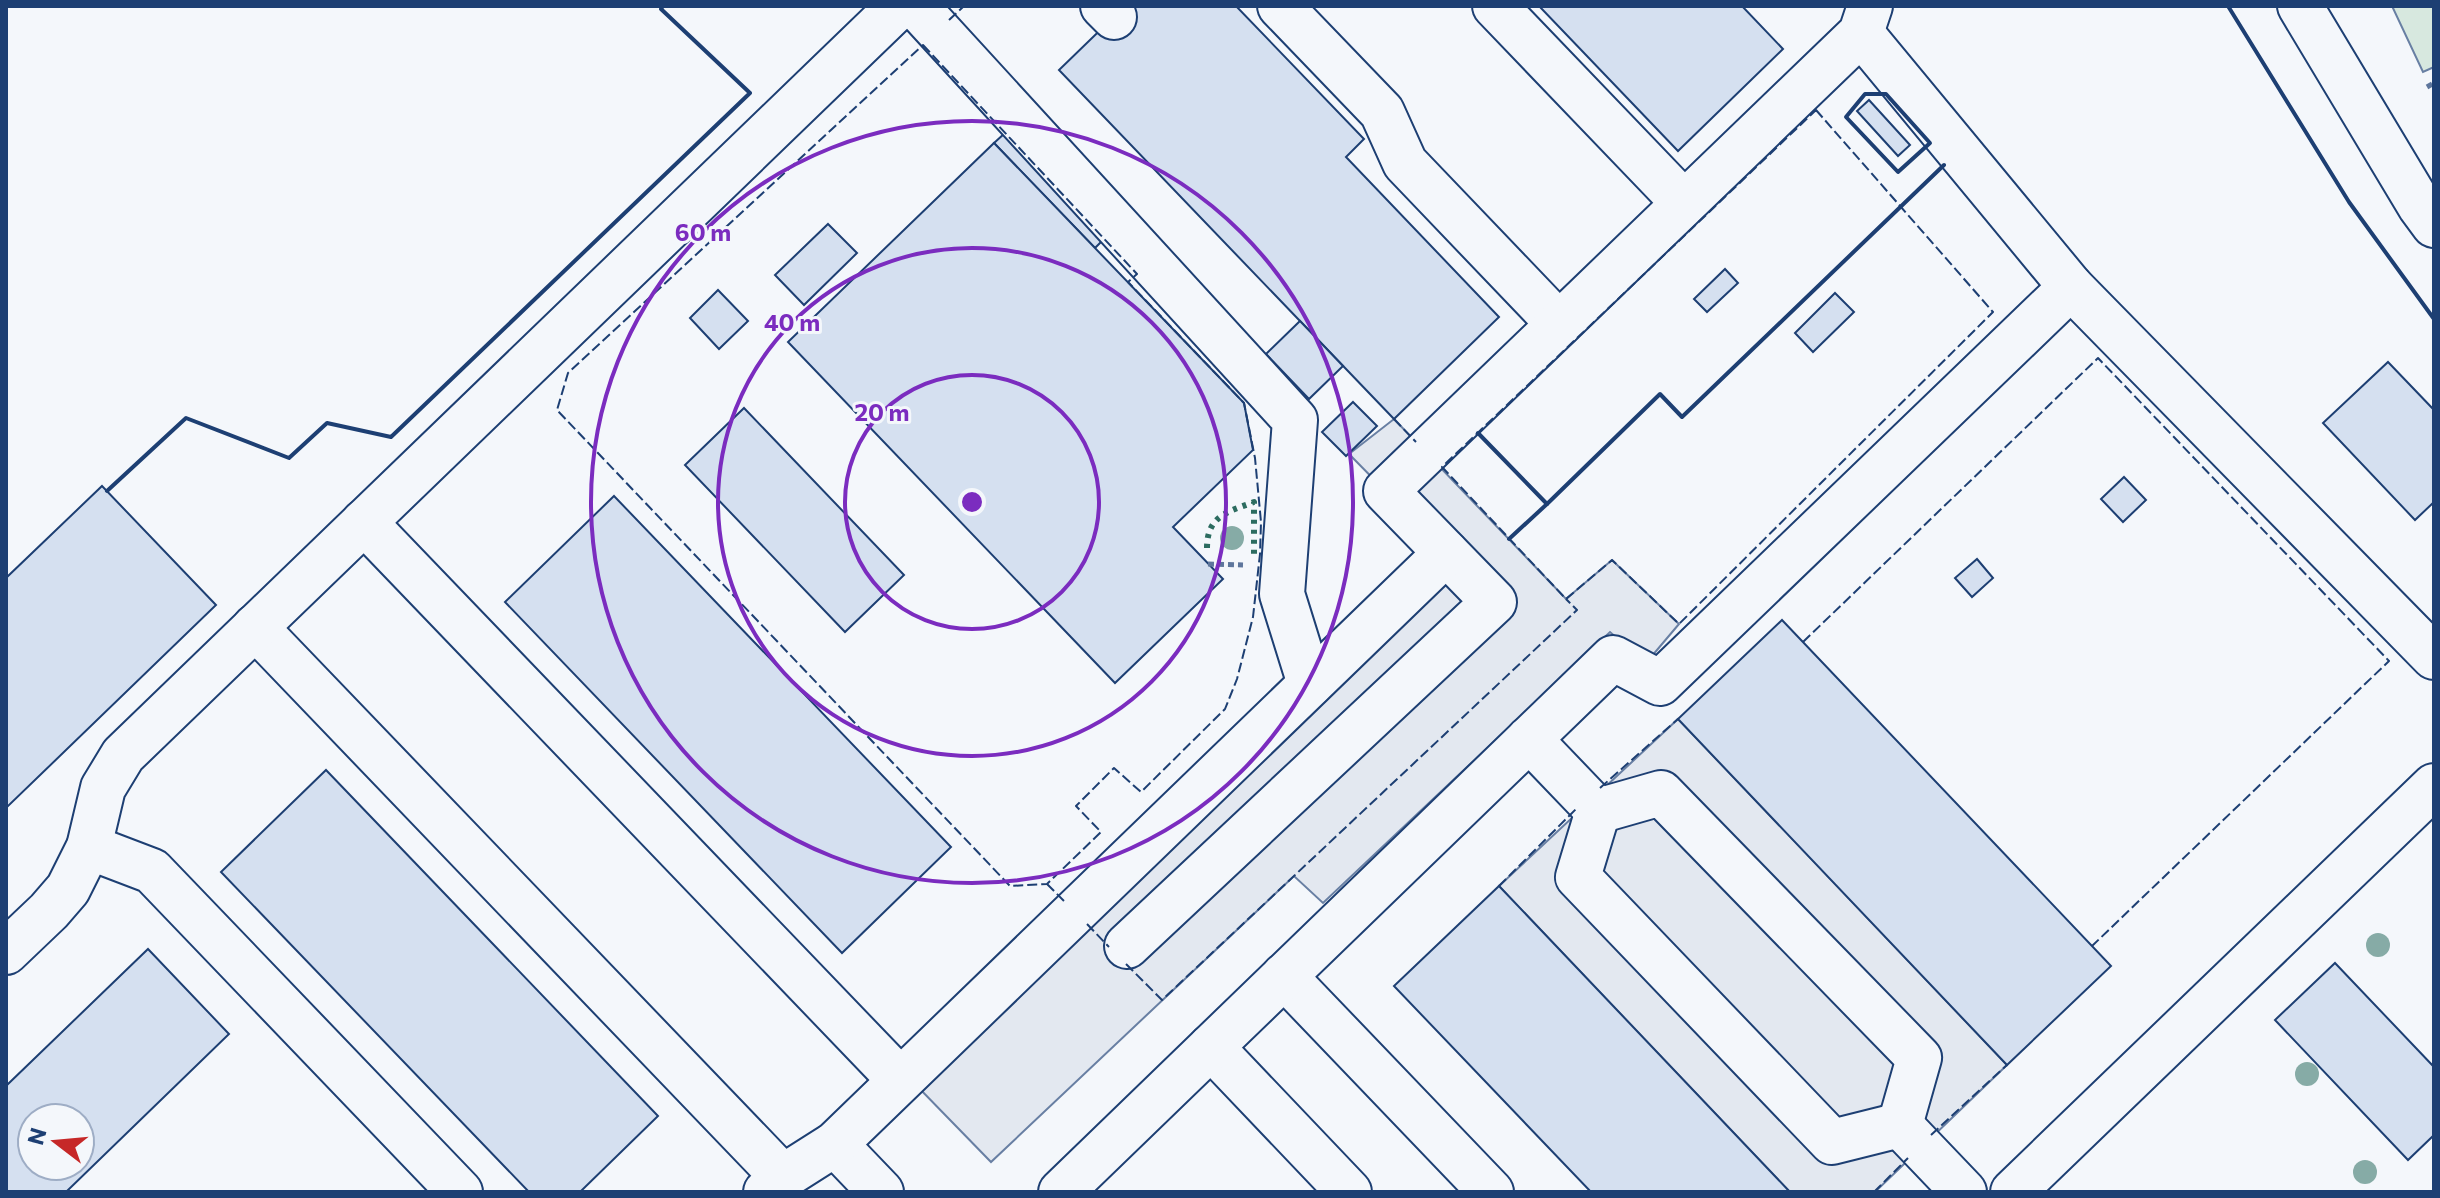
<svg xmlns="http://www.w3.org/2000/svg" width="2440" height="1198" viewBox="0 0 2440 1198" font-family="Commissioner,sans-serif">
  <style>
    .green { fill: #d7e8df; stroke: #687fa3; stroke-width: 2 }
    .parking { fill: #e3e8f0; stroke: #687fa3; stroke-width: 2 }
    .building { fill: #d5e0f0; stroke: #1d3f73; stroke-width: 2; fill-rule: evenodd }
    .lines { fill: none; stroke-linecap: round; stroke-linejoin: round }
    .minor-casing { stroke: #1d3f73; stroke-width: 48 }
    .path { stroke: #5e769c; stroke-width: 5; stroke-dasharray: 6 4; stroke-linecap: butt }
    .minor { stroke: #f4f7fb; stroke-width: 44 }
    .hedge { stroke: #2c6c60; stroke-width: 6; stroke-dasharray: 4 6; stroke-linecap: butt }
    .fence { stroke: #1d3f73; stroke-width: 2; stroke-dasharray: 10 4; stroke-linecap: butt }
    .wall { stroke: #1d3f73; stroke-width: 4 }
    .tree { fill: #86aba6 }
    .ring { fill: none; stroke: #7b2cbf; stroke-width: 4 }
    .centre { fill: #7b2cbf; stroke: #f4f7fb; stroke-width: 4 }
    .ring-label { font-size: 24px; text-anchor: middle; font-weight: bold; fill: #7b2cbf; stroke: #f4f7fb; stroke-width: 6; stroke-linejoin: round; paint-order: stroke }
  </style>
  <rect width="100%" height="100%" fill="#f4f7fb"/>
  <path class="green" d="M2392 6H2434V67L2423 72Z"/>
  <g class="parking">
    <path d="M1394 419 1566 599 1612 560 1679 624 1646 663 1610 632 1323 903 1294 876 991 1162 915 1084 1457 564 1349 454Z"/>
    <path d="M1678 719 2007 1065 1875 1192H1790L1499 886Z"/>
  </g>
  <g class="building">
    <path d="M1125 6H1236L1364 139 1346 157 1499 317 1394 419 1059 70Z"/>
    <path d="M1539 6H1742L1783 49 1678 151Z"/>
    <path d="M1869 100 1910 145 1898 156 1857 111Z"/>
    <path d="M1005 133 1105 238 1095 248 994 143Z"/>
    <path d="M994 143 1244 403 1253 450 1173 527 1223 579 1115 683 788 342Z"/>
    <path d="M828 224 857 253 804 305 775 275Z"/>
    <path d="M1725 269 1738 283 1707 312 1694 299Z"/>
    <path d="M718 290 748 321 719 349 690 318Z"/>
    <path d="M1835 293 1854 312 1813 352 1795 333Z"/>
    <path d="M1300 321 1343 366 1309 399 1266 354Z"/>
    <path d="M2388 362 2434 410V502L2415 520 2323 423Z"/>
    <path d="M1353 402 1377 426 1346 456 1322 432Z"/>
    <path d="M744 408 904 575 845 632 685 465Z"/>
    <path d="M2124 477 2146 500 2123 522 2101 499Z"/>
    <path d="M102 486 216 605 6 808V578Z"/>
    <path d="M614 496 951 847 842 953 505 602Z"/>
    <path d="M1977 559 1993 578 1972 597 1955 578Z"/>
    <path d="M1782 620 2111 966 2007 1065 1678 719Z"/>
    <path d="M326 770 658 1116 580 1192H529L221 872Z"/>
    <path d="M1499 886 1790 1192H1591L1394 986Z"/>
    <path d="M148 949 229 1034 66 1192H6V1086ZM32 1118H80V1166H32Z"/>
    <path d="M2335 963 2434 1067V1135L2408 1160 2275 1020Z"/>
  </g>
  <g class="lines">
    <defs>
      <g id="minor">
        <path d="M916 6 1295 420 1282 594 1310 684"/>
        <path d="M1103 6 1114 17"/>
        <path d="M1280 6 1382 112 1405 163 1559 324"/>
        <path d="M1495 6 1684 203"/>
        <path d="M2300 6 2420 206 2434 225"/>
        <path d="M1861 33 2071 287 2434 657"/>
        <path d="M364 522 900 1080"/>
        <path d="M255 627 783 1177"/>
        <path d="M1529 739 1598 811"/>
        <path d="M1598 811 1578 877 1832 1142 1900 1125"/>
        <path d="M1598 811 1661 793 1919 1058 1900 1125"/>
        <path d="M89 847 152 871 460 1192"/>
        <path d="M1127 946 1494 602 1386 491 1861 33 1870 6"/>
        <path d="M6 952 49 911 68 889 89 847 103 788 123 755 899 6"/>
        <path d="M1284 976 1491 1192"/>
        <path d="M1211 1047 1349 1192"/>
        <path d="M1900 1125 1964 1192"/>
        <path d="M835 1144 881 1192"/>
        <path d="M766 1192 783 1177 835 1144 1446 553"/>
        <path d="M1061 1192 1613 658 1660 683 2071 287"/>
        <path d="M2013 1192 2434 786"/>
      </g>
    </defs>
    <use href="#minor" class="minor-casing"/>
    <g class="path">
      <path d="M2427 87 2434 83"/>
      <path d="M1208 564 1243 565"/>
    </g>
    <use href="#minor" class="minor"/>
    <path class="hedge" d="M1207 548C1207 516 1227 512 1254 502V554"/>
    <g class="fence">
      <path d="M949 20 964 6"/>
      <path d="M923 45 1137 274 1128 282 1244 403 1255 458 1261 522 1260 554 1253 617 1237 679 1225 709 1141 792 1114 768 1076 806 1101 832 1047 884 1010 886 557 410 568 373Z"/>
      <path d="M1816 110 1993 312 1679 624 1612 560 1566 599 1442 467Z"/>
      <path d="M1394 419 1416 442"/>
      <path d="M1803 642 2098 358 2389 661 2092 946"/>
      <path d="M1600 788 1678 719"/>
      <path d="M1047 884 1064 901"/>
      <path d="M1499 886 1576 809"/>
      <path d="M1087 924 1109 947"/>
      <path d="M1126 964 1162 1000 1577 610 1566 599"/>
      <path d="M1931 1135 2007 1065"/>
      <path d="M1874 1192 1908 1158"/>
    </g>
    <g class="wall">
      <path d="M2228 6 2349 202 2434 319"/>
      <path d="M1865 94H1886L1930 143 1898 172 1846 117Z"/>
      <path d="M1478 433 1547 504 1660 394 1682 417 1944 165"/>
      <path d="M107 491 186 418 289 458 327 423 391 437 750 93 661 9 663 6"/>
      <path d="M1509 539 1547 504"/>
    </g>
  </g>
  <g class="tree">
    <circle cx="1232" cy="538" r="12"/>
    <circle cx="2378" cy="945" r="12"/>
    <circle cx="2307" cy="1074" r="12"/>
    <circle cx="2365" cy="1172" r="12"/>
  </g>
  <g class="ring">
    <circle cx="972" cy="502" r="127"/>
    <circle cx="972" cy="502" r="254"/>
    <circle cx="972" cy="502" r="381"/>
  </g>
  <circle cx="972" cy="502" r="12" class="centre"/>
  <g class="ring-label">
    <text x="703" y="241">60 m</text>
    <text x="792" y="331">40 m</text>
    <text x="882" y="421">20 m</text>
  </g>
  <rect width="2440" height="1198" fill="none" stroke="#1d3f73" stroke-width="16"/>
  <g transform="translate(56 1142) rotate(286)"><circle r="38" fill="#f4f7fb" stroke="#9eadc5" stroke-width="2"/>
  <path d="M0-6L14 30L0 20L-14 30Z" fill="#c62828"/>
  <text y="-12" font-size="22" font-weight="bold" text-anchor="middle" fill="#1d3f73">N</text>
  </g>
</svg>
